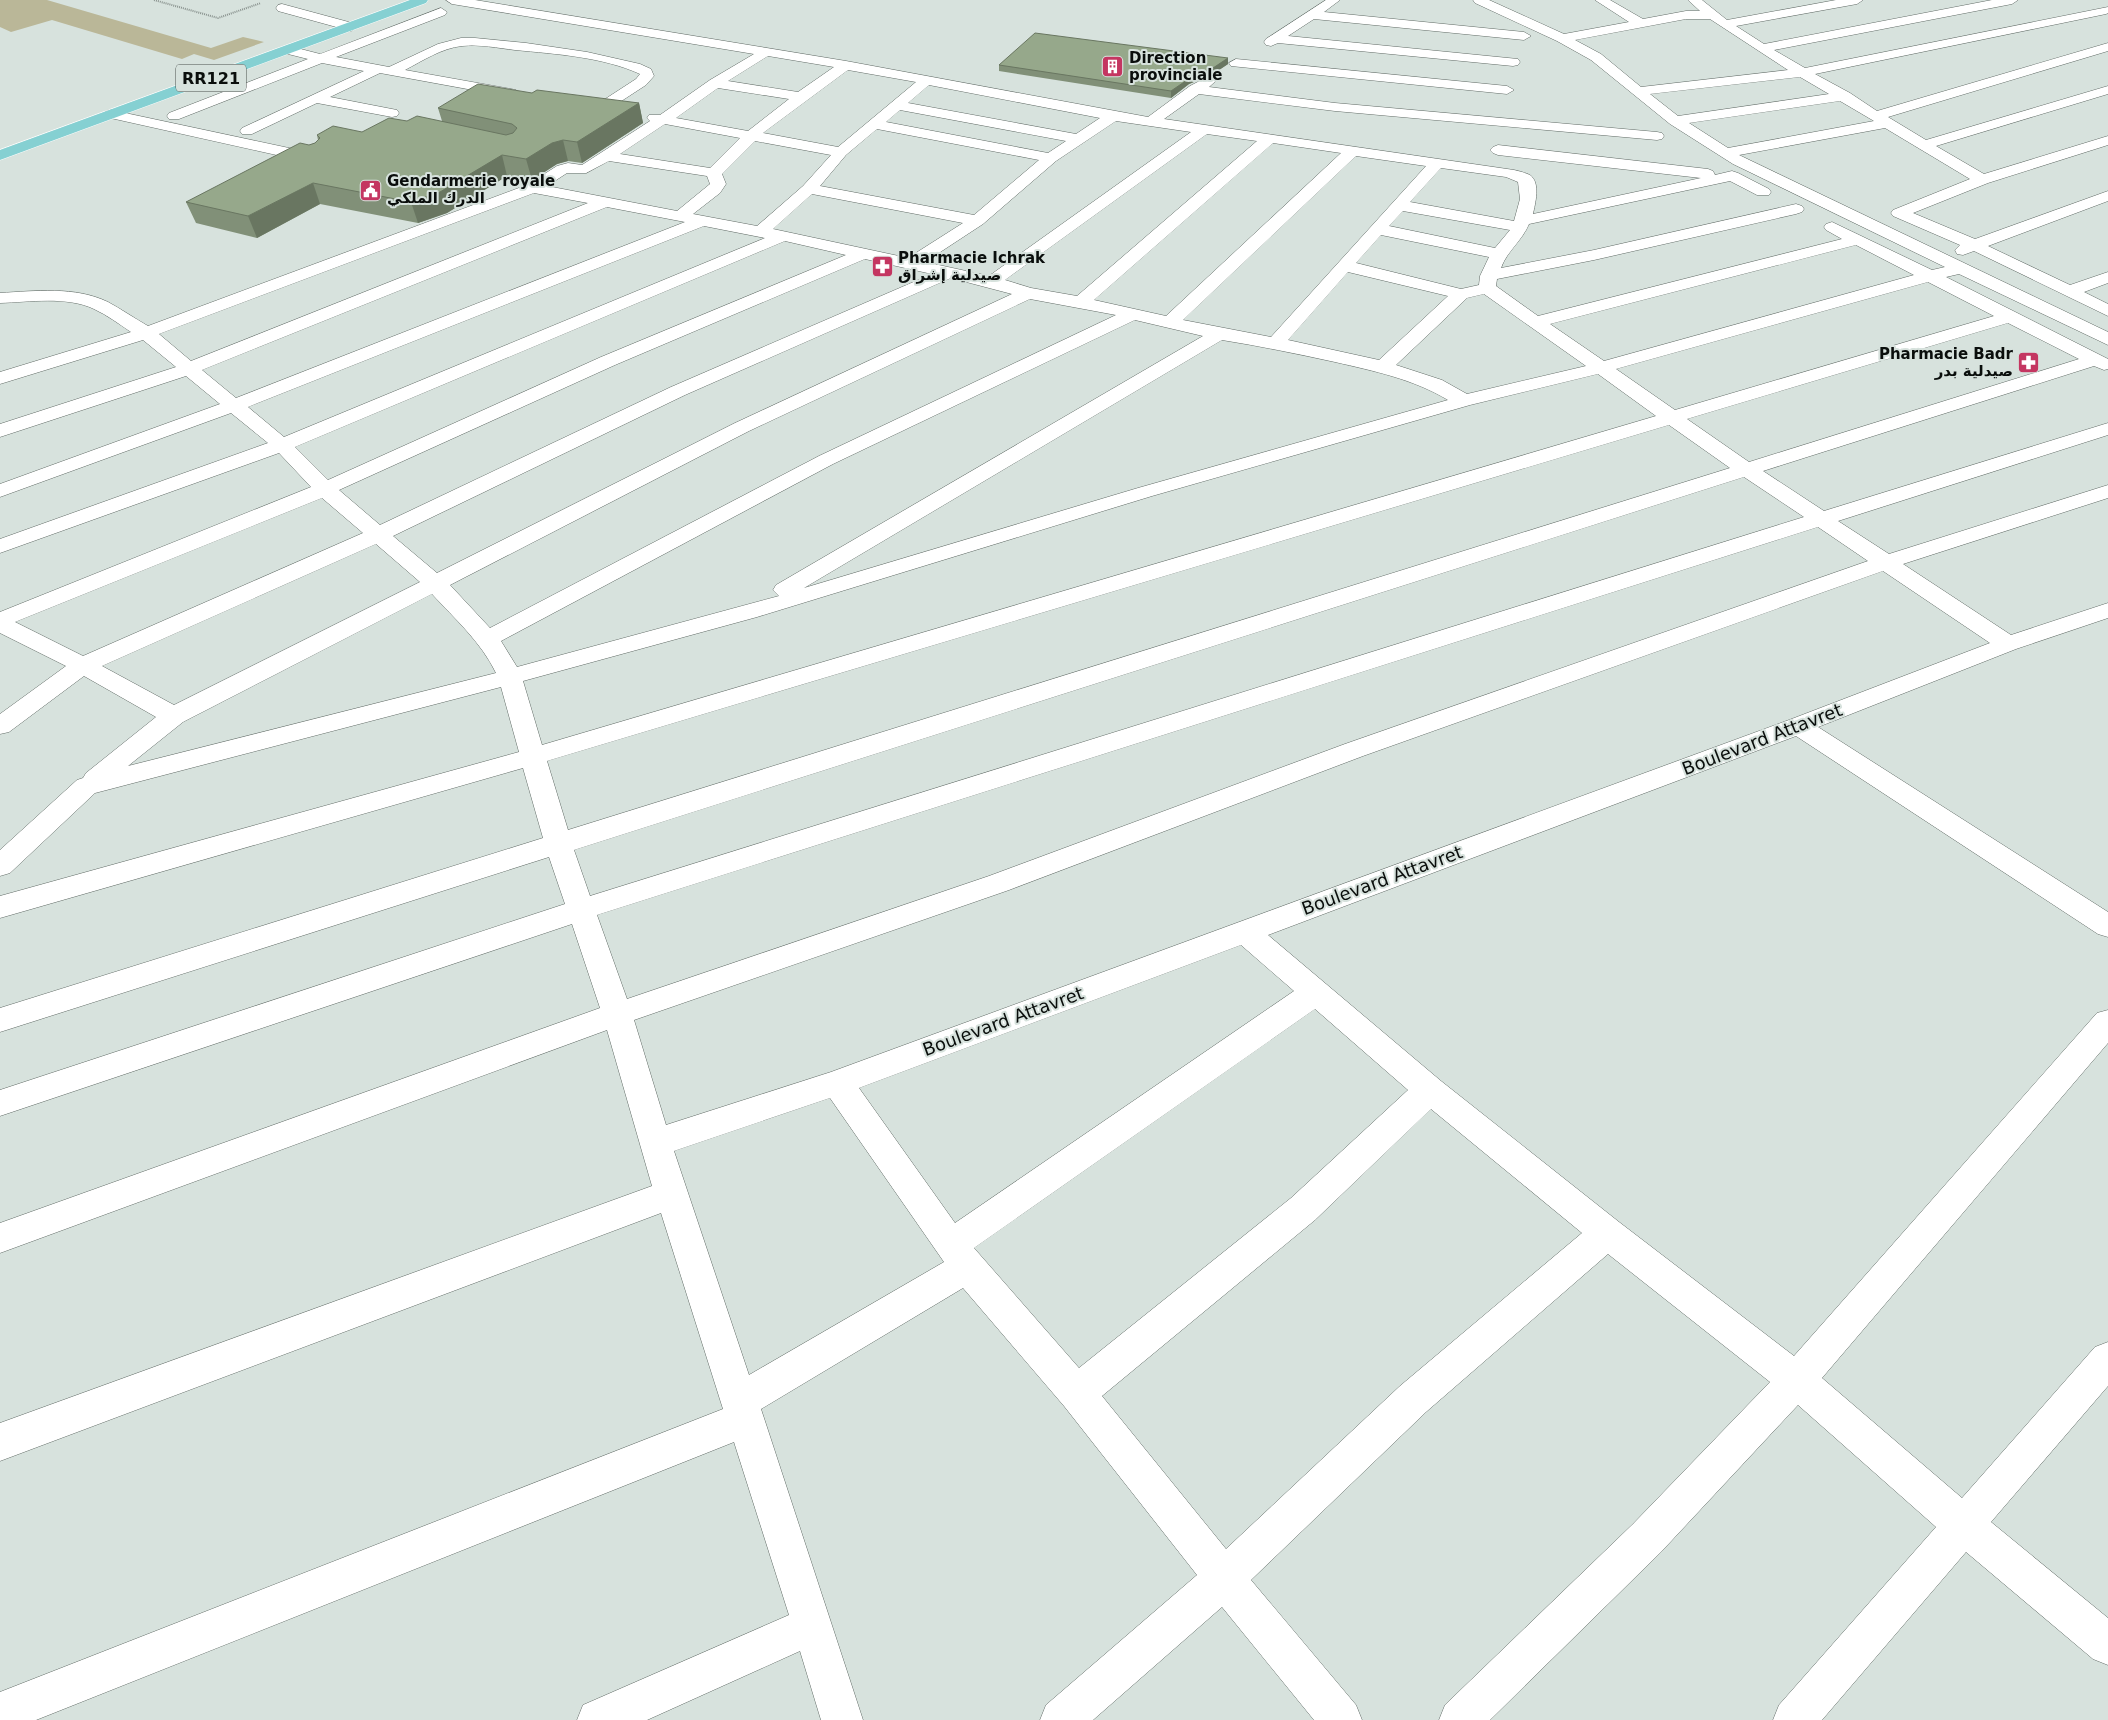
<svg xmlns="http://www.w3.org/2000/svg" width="2108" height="1720" viewBox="0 0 2108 1720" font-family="'DejaVu Sans',Cairo,sans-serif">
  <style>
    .green { fill: #bab798 }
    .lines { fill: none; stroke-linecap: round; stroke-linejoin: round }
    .minor-casing { stroke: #616b66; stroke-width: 1 }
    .major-casing { stroke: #fff; stroke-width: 1 }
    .path { stroke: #8a938f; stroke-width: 2; stroke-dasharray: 1 1; stroke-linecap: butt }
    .minor { fill: #fff; fill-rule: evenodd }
    .major { fill: #85d0d2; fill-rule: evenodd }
    .wall { fill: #819078 }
    .shaded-wall { fill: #697661 }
    .building { fill: #96a88b; stroke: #697661 }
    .labels { text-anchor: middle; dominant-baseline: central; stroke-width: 4; stroke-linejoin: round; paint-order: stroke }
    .far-poi-label { font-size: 15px; font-weight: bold; fill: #0a0e0c; stroke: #d7e2dd; text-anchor: start }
    .shield { fill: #d7e2dd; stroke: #484e4b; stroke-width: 1 }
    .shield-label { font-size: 16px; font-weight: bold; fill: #0a0e0c }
    .street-label { font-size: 18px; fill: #0a0e0c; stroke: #d7e2dd }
  </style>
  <rect width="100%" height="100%" fill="#d7e2dd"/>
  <path class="green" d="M0 0H47L211 48 243 37 264 42 214 60 194 54 182 59 52 20 11 32 0 27Z"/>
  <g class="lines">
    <defs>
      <g id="minor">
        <path d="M446 0H475L846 61 1148 117 1190 86 1211 75 1218 79 1209 87 1335 103 1657 132 1662 133 1664 136 1662 139 1657 140 1335 111 1199 94 1164 119 1514 170C1519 171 1526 173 1530 175 1541 183 1535 204 1533 214L1701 178 1498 155 1493 153 1490 150 1493 147 1498 145 1708 169 1713 171 1715 175 1732 171 1738 173 1769 189 1771 192 1769 195H1757L1730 181 1529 224C1522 241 1507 251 1501 268L1594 250 1796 204 1802 206 1804 209 1802 212 1796 214 1594 260 1497 279 1496 286 1538 316 1842 239 1826 230 1824 227 1826 224 1832 222 1932 270 1945 267 1733 164 1670 124 1591 60 1557 41 1475 3 1473 0H1489L1564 34 1629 22 1595 0H1610L1643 19 1686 11H1700L1688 0H1702L1727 20 1836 0H1863L1857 4 1736 26 1764 44 1992 0H2018L2012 4 1774 50 1805 68 2108 7V13L2106 14 1815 74 1850 93 1877 111 2108 43V51L1888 117 1926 140 2108 86V94L1936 146 1984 174 2108 136V145L1988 183 1913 213 1975 239 2108 191V201L1988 246 2070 285 2108 272V283L2084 292 2108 304V316L1974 251 1963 255 1957 254 1955 250 1960 245 1893 216 1891 213 1893 210 1970 179 1885 128 1739 155 2108 332V345L1959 274 1946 277 2108 359V369L2104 370 2094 366 1763 471 1824 511 2108 423V435L1838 521 1889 554 2108 485V498L1903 564 2011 635 2108 603V618L2016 649 1818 727 2108 912V937L2098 934 1796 736 1268 935 1441 1081 1619 1222 1794 1356 2097 1013 2108 1010V1043L1822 1378 1962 1498 2095 1347 2108 1342V1386L1991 1522 2108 1618V1665L2093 1659 1966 1552 1822 1720H1773L1779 1705 1936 1527 1798 1405 1661 1552 1490 1720H1439L1445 1705 1633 1524 1770 1382 1608 1254 1426 1412 1251 1580 1356 1705 1362 1720H1314L1222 1607 1093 1720H1040L1046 1705 1197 1575 1064 1406 963 1288 761 1409 863 1720H821L800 1651 647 1720H577L583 1705 789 1615 734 1442 36 1720H0V1692L723 1409 661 1213 0 1461V1423L652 1186 607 1030 0 1253V1223L600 1008 572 924 0 1116V1090L565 904 549 857 0 1032V1008L543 838 523 768 0 918V896L519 752 501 687 95 793 10 873 0 876V850L77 780 83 778 86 773 156 717 84 676 9 732 0 734V714L66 666 0 633V612L311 487 279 453 0 553V539L268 443 231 413 0 497V484L220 404 186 376 0 437V424L176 367 143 340 0 384V372L131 332C119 324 107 315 94 309 67 296 29 302 0 303V293C35 291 75 286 108 302 121 309 134 318 148 326L527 185 557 166 568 163 582 165 650 121 647 118 649 115H660L710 80 754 54 452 4ZM1686 19H1710L1788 70 1641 87 1601 54 1575 40ZM768 56 834 67 798 92 728 81ZM848 70 916 82 838 147 763 133ZM1800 77 1829 94 1678 116 1650 94ZM929 85 1100 118 1076 134 908 103ZM718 88 789 99 748 131 676 118ZM1840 101 1874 121 1728 148 1689 123ZM900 110 1066 141 1048 153 886 122ZM1116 121 1191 132 989 276 925 262 983 224 1056 161ZM665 124 740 138 710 168 620 154ZM877 129 1039 160 974 215 820 186 846 155ZM1207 134 1257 141 1077 296 1031 288 1005 280ZM755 141 831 155 803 186 757 226 693 214 720 193 726 184 722 174ZM1273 143 1341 153 1166 316 1094 300ZM1356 156 1426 166 1271 337 1183 320ZM609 161 707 176 710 184 677 211 547 186 567 173H586ZM1441 168 1506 177 1518 182 1520 199 1514 221 1410 202ZM534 193 588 203 191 361 159 334ZM812 194 963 223 908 258 773 229ZM607 207 685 222 236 398 202 370ZM1403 211 1510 230 1495 248 1389 226ZM704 226 765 238 284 437 248 407ZM1381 235 1489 257 1480 276 1479 285 1461 289 1356 263ZM785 241 846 255 601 357 328 480 295 447ZM1856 245 1914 275 1604 361 1550 324ZM865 259 932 274 671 387 380 525 339 490 615 365ZM1348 272 1448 296 1379 360 1288 340ZM951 278 1012 294 735 423 437 573 393 536 685 395ZM1928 282 1994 316 1675 410 1616 369ZM1484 294 1586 366 1467 394 1442 380 1396 365 1467 298ZM1030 299 1116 315 819 456 490 628 450 585 749 431ZM1135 320 1203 336 776 585 773 590 779 596 517 667 501 641 833 464ZM2008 323 2079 359 1749 462 1687 419ZM1222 340C1260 346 1298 354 1335 362 1374 371 1413 379 1448 400L1138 488 804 588ZM1598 374 1656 416 542 745 523 681 757 617 1152 496 1470 405ZM1669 425 1730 468 568 830 547 761ZM1744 477 1804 517 590 896 574 850ZM322 498 363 533 83 656 15 622ZM1818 527 1868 561 1345 744 989 876 627 999 597 915ZM376 544 420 582 174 705 102 666ZM1883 571 1990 643 1789 720 831 1072 666 1125 634 1020 1009 890 1363 756ZM432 594C455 619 481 642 496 673L128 766 183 722ZM1241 945 1294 991 955 1223 859 1088ZM1315 1009 1408 1090 1291 1198 1079 1368 974 1248ZM830 1098 944 1262 749 1375 674 1151ZM1431 1109 1582 1233 1400 1386 1226 1549 1102 1396 1315 1220Z"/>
        <path d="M1326 0H1340L1324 12 1524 32 1531 36 1524 40 1314 19 1288 36 1518 59 1520 62 1518 65 1513 66 1278 43 1271 46 1266 45 1264 42 1266 39Z"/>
        <path d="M282 4 356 24 357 27 351 31 278 11 276 8 278 5Z"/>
        <path d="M441 8 447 12 445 15 336 57 389 67 438 44 461 38H475L526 43 587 52 640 64 651 69 654 76 646 85 606 111H596L594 108 596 105 636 79 640 74C603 57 556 54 515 50 498 48 479 44 462 46 442 48 422 61 405 70L511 89 516 90 518 93 516 96 511 97 380 73 330 97 397 110 399 113 397 116 392 117 317 103 252 134H242L240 131 242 128 364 71 322 63 179 119H169L167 116 169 113 308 59 284 53 282 50 284 47 289 46 320 54Z"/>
        <path d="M1236 59 1507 86 1514 90 1507 94 1231 66 1229 63Z"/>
        <path d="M111 110 317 154 322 156 325 159 322 162 317 164 106 117 104 114 106 111Z"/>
      </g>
      <path id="major" d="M410 0H428L426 3 0 160V150Z"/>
    </defs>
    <use href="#minor" class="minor-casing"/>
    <use href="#major" class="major-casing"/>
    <path class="path" d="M154 0 218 18 261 3"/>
    <use href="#minor" class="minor"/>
    <use href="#major" class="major"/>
  </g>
  <g class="wall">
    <path d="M1228 64 1213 74 1189 84 1171 98 999 71V65Z"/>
    <path d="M532 93 639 103 643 123 582 163 568 161 557 164 532 180 507 176 447 213 418 223 320 204 257 238 196 223 186 202 309 145 315 143 318 140 317 135 362 132 442 121 438 108Z"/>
  </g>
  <g class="shaded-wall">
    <path d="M1228 58V64L1213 74 1189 84 1171 98V91L1190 78Z"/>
    <path d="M639 103 643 123 582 163 577 142Z"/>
    <path d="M563 140 568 161 557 164 532 180 526 159 552 143Z"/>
    <path d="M502 155 507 176 447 213 418 223 411 202Z"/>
    <path d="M313 183 320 204 257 238 248 216Z"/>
  </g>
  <g class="building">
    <path d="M1035 33 1228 58 1213 68 1190 78 1171 91 999 65Z"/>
    <path d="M478 84 532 93 537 90 639 103 577 142 563 140 552 143 526 159 502 155 440 192 411 202 313 183 248 216 186 202 300 143 309 145 315 143 320 138 317 135 333 126 362 132 389 118 407 121 417 116 506 135 513 133 517 128 512 124 438 108Z"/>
  </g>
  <defs>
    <symbol id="building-square" viewBox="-11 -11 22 22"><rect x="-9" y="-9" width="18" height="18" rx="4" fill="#c43661" stroke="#d7e2dd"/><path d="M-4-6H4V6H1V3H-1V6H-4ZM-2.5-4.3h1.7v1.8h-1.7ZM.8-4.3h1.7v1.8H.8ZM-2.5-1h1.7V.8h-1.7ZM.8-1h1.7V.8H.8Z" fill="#fff"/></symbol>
    <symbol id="civic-square" viewBox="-11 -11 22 22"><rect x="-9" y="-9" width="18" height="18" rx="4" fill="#c43661" stroke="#d7e2dd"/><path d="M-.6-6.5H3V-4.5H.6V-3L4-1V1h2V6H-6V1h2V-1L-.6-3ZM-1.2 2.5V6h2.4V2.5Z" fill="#fff"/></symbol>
    <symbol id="pharmacy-square" viewBox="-11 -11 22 22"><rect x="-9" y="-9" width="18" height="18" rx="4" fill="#c43661" stroke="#d7e2dd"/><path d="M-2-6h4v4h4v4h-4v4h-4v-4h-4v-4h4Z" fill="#fff"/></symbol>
  </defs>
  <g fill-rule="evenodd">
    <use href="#building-square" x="1100" y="54" width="25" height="25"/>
    <use href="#civic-square" x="358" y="178" width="25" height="25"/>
    <use href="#pharmacy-square" x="870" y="254" width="25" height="25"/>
    <use href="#pharmacy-square" x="2016" y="350" width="25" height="25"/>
  </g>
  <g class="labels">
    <g class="far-poi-label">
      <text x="1129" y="58">Direction<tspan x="1129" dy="17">provinciale</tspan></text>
      <text x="387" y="181">Gendarmerie royale<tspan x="387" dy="17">الدرك الملكي</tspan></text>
      <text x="898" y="258">Pharmacie Ichrak<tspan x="898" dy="17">صيدلية إشراق</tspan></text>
      <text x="2013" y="354" text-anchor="end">Pharmacie Badr<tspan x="2013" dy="17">صيدلية بدر</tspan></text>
    </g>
    <rect class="shield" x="176" y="64.5" width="70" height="27" rx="4"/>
    <g class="shield-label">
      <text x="211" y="78">RR121</text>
    </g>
    <g class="street-label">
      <text transform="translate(1762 739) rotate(-21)">Boulevard Attavret</text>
      <text transform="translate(1382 880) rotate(-20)">Boulevard Attavret</text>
      <text transform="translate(1003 1021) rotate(-20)">Boulevard Attavret</text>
    </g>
  </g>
</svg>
